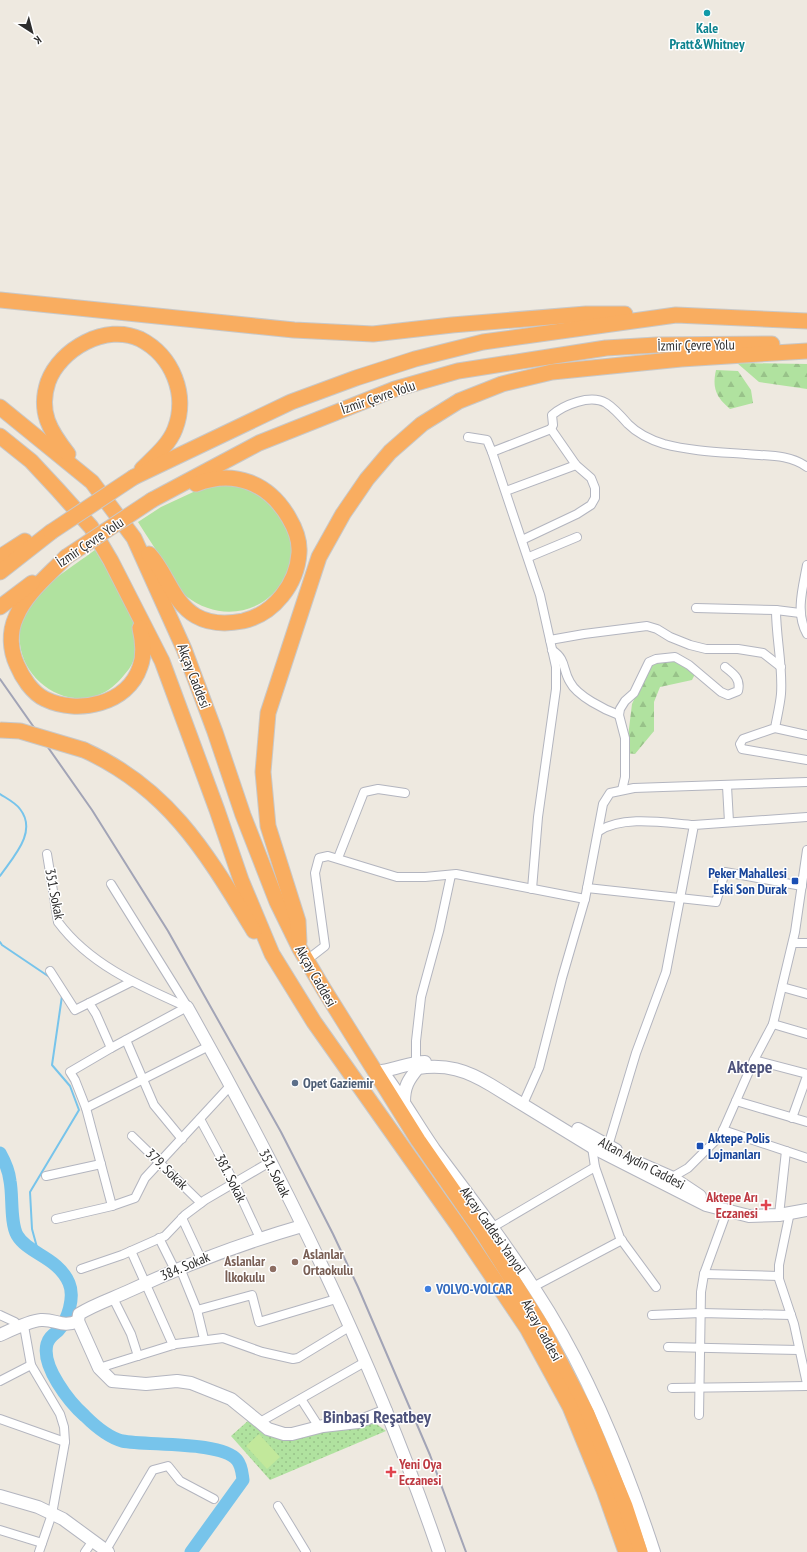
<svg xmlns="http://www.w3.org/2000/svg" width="807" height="1552" viewBox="0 0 807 1552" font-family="'PT Sans Narrow',sans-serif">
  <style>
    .grass { fill: #b0e29f }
    .forest { fill: url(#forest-firs) }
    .park { fill: url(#park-dots) }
    .pitch { fill: #c2e89b }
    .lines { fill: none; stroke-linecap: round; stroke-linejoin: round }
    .stream { stroke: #77c4eb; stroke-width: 2 }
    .river { stroke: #77c4eb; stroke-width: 13 }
    .street-casing { stroke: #b3b5bf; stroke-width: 10 }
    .secondary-casing { stroke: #b3b5bf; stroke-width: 14 }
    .highway-casing { stroke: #c8c8c8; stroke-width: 17 }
    .street { stroke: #fff; stroke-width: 8 }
    .secondary { stroke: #fff; stroke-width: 12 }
    .highway { stroke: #f9ad60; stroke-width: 15 }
    .rail { stroke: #a2a4b6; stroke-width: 2 }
    .highway-bridge-casing { stroke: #c8c8c8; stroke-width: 17; stroke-linecap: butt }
    .highway-bridge { stroke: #f9ad60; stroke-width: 15 }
    .culture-dot { fill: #0f9aa8; stroke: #fff; stroke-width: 1.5 }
    .transit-dot { fill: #1a4fb4; stroke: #fff; stroke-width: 1.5 }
    .service-dot { fill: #5c6f8a; stroke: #fff; stroke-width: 1.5 }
    .health-dot { fill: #e0444e; stroke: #fff; stroke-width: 1.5 }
    .education-dot { fill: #8d6e63; stroke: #fff; stroke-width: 1.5 }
    .shop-dot { fill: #3f7fe0; stroke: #fff; stroke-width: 1.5 }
    .labels { text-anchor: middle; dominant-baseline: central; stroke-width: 3; stroke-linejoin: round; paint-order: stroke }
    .culture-label { font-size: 14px; font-weight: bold; fill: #0d838f; stroke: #fff }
    .street-label { font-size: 14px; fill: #2d2d2d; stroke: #fff }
    .transit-label { font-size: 14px; font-weight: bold; fill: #164399; stroke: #fff; text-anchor: end }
    .service-label { font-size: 14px; font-weight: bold; fill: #4e5e75; stroke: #fff; text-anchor: start }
    .health-label { font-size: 14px; font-weight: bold; fill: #be3a42; stroke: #fff; text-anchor: end }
    .education-label { font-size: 14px; font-weight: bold; fill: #785e54; stroke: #fff; text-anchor: start }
    .shop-label { font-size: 14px; font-weight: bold; fill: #366cbe; stroke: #fff; text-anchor: start }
    .district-label { font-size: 18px; font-weight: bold; fill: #4e537c; stroke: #fff }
  </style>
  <defs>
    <pattern id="forest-firs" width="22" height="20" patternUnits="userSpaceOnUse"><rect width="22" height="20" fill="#b0e29f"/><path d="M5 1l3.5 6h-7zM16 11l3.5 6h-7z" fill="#98c289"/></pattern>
    <pattern id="park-dots" width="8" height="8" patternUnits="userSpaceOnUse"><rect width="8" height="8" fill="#b0e29f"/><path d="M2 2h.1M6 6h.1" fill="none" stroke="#98c289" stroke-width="1.8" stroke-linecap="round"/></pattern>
  </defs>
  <rect width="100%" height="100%" fill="#eee9e0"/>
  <g class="grass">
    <path d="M225 485C254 488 260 490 278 513 281 518 286 523 289 528 293 536 292 549 291 558 282 609 226 628 186 596 176 587 169 572 163 561 155 548 146 535 138 522L161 507 204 487Z"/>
    <path d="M95 550C106 567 114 584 123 601 127 609 133 617 136 625 140 638 137 658 129 669 122 678 115 686 105 692 68 712 24 682 20 644 19 633 19 621 25 612 40 585 71 568 95 550Z"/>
  </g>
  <g class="forest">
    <path d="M737 363 807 364V389L759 382Z"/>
    <path d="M716 370 738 371 751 390 753 403 730 409C716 397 712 388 716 370Z"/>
    <path d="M675 659 696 672 692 680 660 687 654 702V731L635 754 626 753 632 704 651 663Z"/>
  </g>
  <path class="park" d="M250 1419 262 1430 354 1427 375 1423 386 1431 270 1480 231 1436Z"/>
  <path class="pitch" d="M259 1434 280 1457 267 1469 246 1446Z"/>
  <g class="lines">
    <g class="stream">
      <path d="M0 794C6 798 16 803 20 809 38 832 13 857 0 876"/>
      <path d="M0 942 2 945 51 978"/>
      <path d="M38 1251 32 1229 30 1192 79 1110 70 1086 52 1065 62 996"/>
    </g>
    <path class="river" d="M0 1153C5 1162 9 1171 10 1181 13 1196 10 1222 17 1235 28 1254 58 1257 69 1283 75 1297 68 1320 58 1331 53 1335 49 1337 47 1344 41 1366 69 1402 85 1416 95 1426 108 1437 122 1441 148 1446 221 1441 237 1460 242 1466 242 1473 243 1480L191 1552"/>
    <defs>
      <g id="street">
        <path d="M551 429 553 425 552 415C564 405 590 394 606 403 614 408 621 416 628 424 638 434 651 440 664 444 690 451 719 452 746 454 767 456 789 454 807 467"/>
        <path d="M468 437 487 440 492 452 540 595 556 667V689L538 817 532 889"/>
        <path d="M492 452 551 429"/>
        <path d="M506 491 576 465"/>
        <path d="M522 540 577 514 591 505 595 498V488L591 478 576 465 551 429"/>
        <path d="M529 557 577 537"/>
        <path d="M807 565C803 587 795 613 807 634"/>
        <path d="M696 608 776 610 800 613"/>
        <path d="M776 610C776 638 783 666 781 694 780 705 777 717 775 728L743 739 740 744 742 749 807 760"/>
        <path d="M550 640 584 634 647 626 657 629 670 637 690 645 706 649H738L763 653 781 667"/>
        <path d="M552 650C567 660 562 669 570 682 577 696 605 710 619 715"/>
        <path d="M775 728 807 735"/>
        <path d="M727 786 729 822"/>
        <path d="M622 790 625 777V738L619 715 620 709 625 701 634 693 649 662 656 659 675 657 689 665 721 692 728 695 738 691C741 679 734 674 725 667"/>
        <path d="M599 831C623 815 666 823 694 825"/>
        <path d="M47 854 58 922C90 965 140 986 187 1007"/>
        <path d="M338 858 364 792 378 789 405 793"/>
        <path d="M111 884 187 1006"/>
        <path d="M587 888 716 902 725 872 802 886"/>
        <path d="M793 943H807"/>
        <path d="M307 960 325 946 315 873 319 858 328 856 397 877H425L456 874 585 899"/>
        <path d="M50 971 75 1010 89 1003"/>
        <path d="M782 987 807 994"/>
        <path d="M773 1024 807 1034"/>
        <path d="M126 1040 154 1105 182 1139"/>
        <path d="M111 1048 187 1007"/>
        <path d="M754 1060 807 1074"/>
        <path d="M416 1062V1041L421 997 439 931 451 875"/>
        <path d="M736 1101 807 1122"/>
        <path d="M523 1104 539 1068 562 978 585 899 603 804 610 793 634 788 807 782"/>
        <path d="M86 1108 209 1046"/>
        <path d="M792 1118 807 1076"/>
        <path d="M200 1119 234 1182 260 1238"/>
        <path d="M723 1130 807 1158"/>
        <path d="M132 1136 201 1203"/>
        <path d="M608 1146 636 1053 666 972 694 825 807 817"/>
        <path d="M592 1147 595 1167 620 1238 656 1287"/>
        <path d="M46 1176 101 1164"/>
        <path d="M669 1179 688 1168 721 1135 754 1060 773 1024 795 932 807 850"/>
        <path d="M112 1206 86 1108 75 1080 70 1072 111 1048 96 1014 89 1003 131 982"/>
        <path d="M790 1212 779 1265V1279L794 1324 807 1384"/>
        <path d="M779 1215 786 1151"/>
        <path d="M182 1218 201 1259"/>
        <path d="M56 1219 112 1206 135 1198 145 1178 231 1085"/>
        <path d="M493 1227 595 1167"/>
        <path d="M159 1238 175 1270"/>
        <path d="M131 1251 173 1345"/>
        <path d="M180 1268 197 1310 204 1339"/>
        <path d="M81 1269 122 1255 165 1236 185 1215 205 1200 270 1162"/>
        <path d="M704 1274 779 1276"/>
        <path d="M533 1287 622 1240"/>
        <path d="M113 1298 131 1334 138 1356"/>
        <path d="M197 1310 252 1295 259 1322 336 1299"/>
        <path d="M0 1315 15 1322 18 1327"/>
        <path d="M652 1315 701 1313 791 1315"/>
        <path d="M24 1326 31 1365 60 1414 64 1427 65 1442 52 1514 39 1552"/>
        <path d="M668 1347 799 1350"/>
        <path d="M99 1368 176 1344 223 1338 262 1352 293 1359 298 1358 349 1327"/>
        <path d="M0 1381 31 1365"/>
        <path d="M672 1388 807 1386"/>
        <path d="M301 1399 319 1427"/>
        <path d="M699 1415 701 1292 704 1274 727 1211"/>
        <path d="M0 1419 65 1442"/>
        <path d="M260 1422 365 1362"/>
        <path d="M278 1506 306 1552"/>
        <path d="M0 1530 42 1543"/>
        <path d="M106 1550 153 1470 168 1466 180 1481 214 1499"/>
        <path d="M85 1552 92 1542"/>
      </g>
      <g id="secondary">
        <path d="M187 1007C285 1180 375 1363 439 1552"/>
        <path d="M382 1071C397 1069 411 1062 425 1062"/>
        <path d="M387 1078C404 1101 418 1126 434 1149 474 1202 514 1255 549 1312 594 1386 627 1469 654 1552"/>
        <path d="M404 1102C404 1087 408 1080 418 1068 447 1064 466 1070 491 1085L592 1147 706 1205 749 1216 779 1215 807 1210"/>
        <path d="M578 1129 616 1150"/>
        <path d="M641 1164 673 1178 700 1196"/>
        <path d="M78 1321 79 1314C95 1304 114 1298 131 1290 187 1264 243 1243 302 1226"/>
        <path d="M0 1335C11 1330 29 1321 41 1320 56 1319 62 1328 78 1321L99 1368 112 1381 146 1384 177 1381 191 1383 231 1399 268 1429 284 1434H292L323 1426 358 1422 386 1411"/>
        <path d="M0 1496 38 1507 63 1519 108 1552"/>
      </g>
      <g id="highway">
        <path d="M0 300 294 330 373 334 452 325 586 314H625"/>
        <path d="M0 407 92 482 134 538 184 649 215 732 243 815 277 902 300 949 323 988 418 1140 484 1235 542 1327 587 1414 625 1506 640 1552"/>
        <path d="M0 436 31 461 58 490 91 527 111 561 162 661 217 810 241 880 272 954 314 1022 459 1227 527 1328 570 1407 604 1490 626 1552"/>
        <path d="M68 454C50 431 38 412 48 382 60 349 106 323 140 339 173 356 188 395 175 429 169 445 153 458 142 469"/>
        <path d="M134 477 291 402 356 378 415 359 483 342 676 315 807 321"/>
        <path d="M152 500 259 443 395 389 458 371 606 348 656 345 772 344"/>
        <path d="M149 554C167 573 172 602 196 616 210 624 228 624 243 621 274 614 297 584 299 553 300 540 295 528 289 518 269 483 234 469 196 484"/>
        <path d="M0 557 25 541"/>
        <path d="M66 557C48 576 26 593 16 617 9 632 10 650 17 665 22 677 32 693 45 699 78 715 128 704 140 667 145 654 143 641 140 628"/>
        <path d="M0 572 51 532"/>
        <path d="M0 607 32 583"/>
        <path d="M84 750C170 789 207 854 254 931"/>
        <path d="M299 942 298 921 268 826 263 772 268 713 319 557 343 514 367 479 390 452 422 424 459 401 502 384 552 372 681 359 807 351"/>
      </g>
    </defs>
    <use href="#street" class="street-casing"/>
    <use href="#secondary" class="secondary-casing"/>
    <use href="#highway" class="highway-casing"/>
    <use href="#street" class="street"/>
    <use href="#secondary" class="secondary"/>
    <use href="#highway" class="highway"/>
    <path class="rail" d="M0 679 92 810 168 931 281 1132 333 1234 358 1287 430 1455 466 1552"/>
    <defs>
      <g id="highway-bridge">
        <path d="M51 532 134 477"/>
        <path d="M66 557 152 500"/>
        <path d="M0 730 20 731 84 750"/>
      </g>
    </defs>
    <use href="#highway-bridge" class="highway-bridge-casing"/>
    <use href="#highway-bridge" class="highway-bridge"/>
  </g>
  <circle class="culture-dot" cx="707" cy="13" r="4"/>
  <g class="transit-dot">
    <rect x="791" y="877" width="8" height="8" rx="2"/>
    <rect x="696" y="1142" width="8" height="8" rx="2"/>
  </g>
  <circle class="service-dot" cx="295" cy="1083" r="4"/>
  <g class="health-dot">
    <path d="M764 1199h4v4h4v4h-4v4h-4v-4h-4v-4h4z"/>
    <path d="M389 1466h4v4h4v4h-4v4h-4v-4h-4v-4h4z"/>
  </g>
  <g class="education-dot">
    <circle cx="295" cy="1262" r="4"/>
    <circle cx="273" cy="1269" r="4"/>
  </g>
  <circle class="shop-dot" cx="428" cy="1289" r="4"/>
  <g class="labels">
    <g class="culture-label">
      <text x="707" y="28">Kale<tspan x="707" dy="16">Pratt&amp;Whitney</tspan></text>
    </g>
    <g class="street-label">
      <text transform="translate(696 345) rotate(-1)">İzmir Çevre Yolu</text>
      <text transform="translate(378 397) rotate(-19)">İzmir Çevre Yolu</text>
      <text transform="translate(90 542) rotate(-34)">İzmir Çevre Yolu</text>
      <text transform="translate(194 676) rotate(69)">Akçay Caddesi</text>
      <text transform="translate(55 894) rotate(79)">351. Sokak</text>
      <text transform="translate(316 976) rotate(60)">Akçay Caddesi</text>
      <text transform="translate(642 1163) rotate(28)">Altan Aydın Caddesi</text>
      <text transform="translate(167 1169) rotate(44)">379. Sokak</text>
      <text transform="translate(275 1173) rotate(63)">351. Sokak</text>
      <text transform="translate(231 1178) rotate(63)">381. Sokak</text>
      <text transform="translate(493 1230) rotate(55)">Akçay Caddesi Yanyol</text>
      <text transform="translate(185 1266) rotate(-23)">384. Sokak</text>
      <text transform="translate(542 1330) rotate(61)">Akçay Caddesi</text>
    </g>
    <g class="transit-label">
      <text x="787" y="873">Peker Mahallesi<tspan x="787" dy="16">Eski Son Durak</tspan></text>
      <text x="708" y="1138" text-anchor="start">Aktepe Polis<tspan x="708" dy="16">Lojmanları</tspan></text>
    </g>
    <g class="service-label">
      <text x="303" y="1083">Opet Gaziemir</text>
    </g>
    <g class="health-label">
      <text x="758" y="1197">Aktepe Arı<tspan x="758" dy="16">Eczanesi</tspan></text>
      <text x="399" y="1464" text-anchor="start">Yeni Oya<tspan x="399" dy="16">Eczanesi</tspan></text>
    </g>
    <g class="education-label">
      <text x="303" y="1254">Aslanlar<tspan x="303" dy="16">Ortaokulu</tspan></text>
      <text x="265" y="1261" text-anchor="end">Aslanlar<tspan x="265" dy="16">İlkokulu</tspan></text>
    </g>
    <g class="shop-label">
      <text x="436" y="1289">VOLVO-VOLCAR</text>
    </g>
    <g class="district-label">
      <text x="750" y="1066">Aktepe</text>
      <text x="377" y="1416">Binbaşı Reşatbey</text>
    </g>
  </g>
  <g transform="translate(32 32) rotate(144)" stroke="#ffffff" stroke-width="3" paint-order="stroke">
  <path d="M0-3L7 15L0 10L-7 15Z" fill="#2d2d2d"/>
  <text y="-6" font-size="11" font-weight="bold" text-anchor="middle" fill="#2d2d2d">K</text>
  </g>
</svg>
